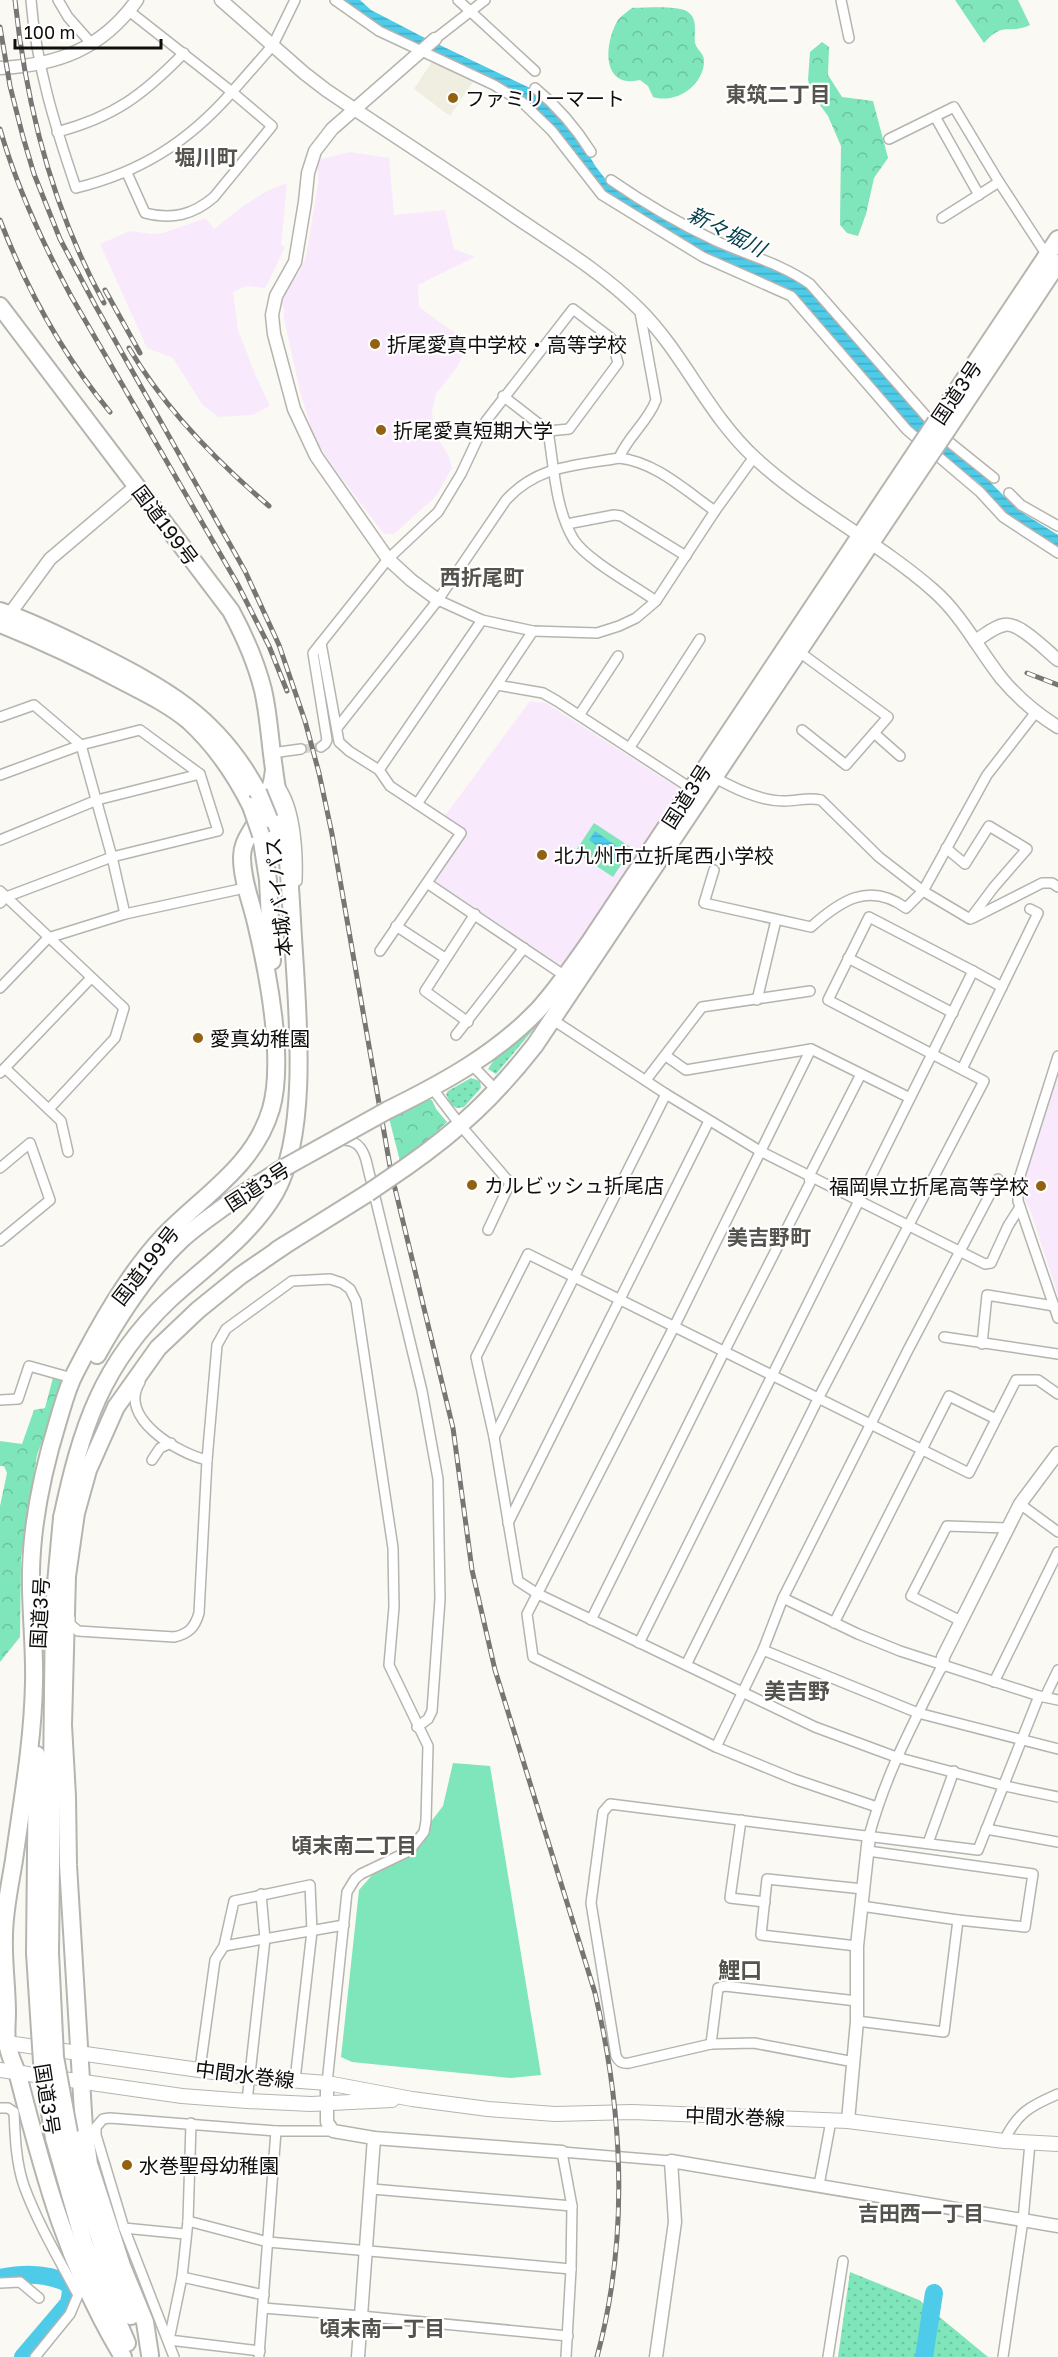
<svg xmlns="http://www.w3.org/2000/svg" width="1058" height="2357" viewBox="0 0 1058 2357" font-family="'Golos Text','Noto Sans JP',sans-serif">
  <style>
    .built { fill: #f0eee0 }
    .education { fill: #f9e9fc }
    .grass { fill: url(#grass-dots) }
    .forest { fill: url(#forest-crowns) }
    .pitch { fill: #7fe5ba }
    .water { fill: url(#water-rules) }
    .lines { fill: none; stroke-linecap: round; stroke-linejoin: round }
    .river { stroke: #4dcbe9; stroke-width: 18 }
    .minor-tunnel { stroke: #d8d6d0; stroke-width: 9; stroke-dasharray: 9 4.5; stroke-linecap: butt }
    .minor-casing { stroke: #b5b4ae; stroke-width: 12 }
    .tertiary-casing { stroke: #b5b4ae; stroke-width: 15 }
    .secondary-casing { stroke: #b5b4ae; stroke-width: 16 }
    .trunk-casing { stroke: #b5b4ae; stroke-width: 20 }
    .minor { stroke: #fff; stroke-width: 9 }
    .tertiary { stroke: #fff; stroke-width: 12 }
    .secondary { stroke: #fff; stroke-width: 14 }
    .trunk { stroke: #fff; stroke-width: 16 }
    .rail-casing { stroke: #777672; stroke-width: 5 }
    .rail { stroke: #fff; stroke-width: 3; stroke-dasharray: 9; stroke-linecap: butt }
    .trunk-bridge-casing { stroke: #b5b4ae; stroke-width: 20; stroke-linecap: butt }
    .trunk-bridge { stroke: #fff; stroke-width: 16 }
    .poi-dot { fill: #926211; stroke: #fff; stroke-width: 2 }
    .labels { text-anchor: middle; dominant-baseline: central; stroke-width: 4.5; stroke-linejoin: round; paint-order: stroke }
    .poi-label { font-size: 20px; fill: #0f0e0c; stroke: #fff; text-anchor: start }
    .street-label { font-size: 20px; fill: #0f0e0c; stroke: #fff }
    .neighbourhood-label { font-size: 21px; font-weight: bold; fill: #54534e; stroke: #fff }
    .water-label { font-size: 21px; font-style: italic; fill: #023e4b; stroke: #fff }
    .quarter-label { font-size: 22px; font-weight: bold; fill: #54534e; stroke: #fff }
  </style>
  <defs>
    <pattern id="grass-dots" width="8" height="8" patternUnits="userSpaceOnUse" patternTransform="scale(1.5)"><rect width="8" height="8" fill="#7fe5ba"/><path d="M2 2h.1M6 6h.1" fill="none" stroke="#6dc39f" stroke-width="1.8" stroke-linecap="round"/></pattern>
    <pattern id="forest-crowns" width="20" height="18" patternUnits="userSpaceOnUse" patternTransform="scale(1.5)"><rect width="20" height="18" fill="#7fe5ba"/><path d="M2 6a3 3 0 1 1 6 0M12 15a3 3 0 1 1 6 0" fill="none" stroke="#6dc39f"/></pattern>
    <pattern id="water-rules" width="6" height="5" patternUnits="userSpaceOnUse" patternTransform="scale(1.5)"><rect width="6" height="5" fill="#4dcbe9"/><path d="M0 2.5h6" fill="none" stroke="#42adc7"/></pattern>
  </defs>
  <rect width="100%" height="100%" fill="#fbf9f3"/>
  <path class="built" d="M433 60 474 80 450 116 414 89Z"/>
  <g class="education">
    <path d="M350 152 389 158 394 215 445 210 454 249 475 257 418 285 419 307 459 336 464 352 457 367 436 394 432 411 434 432 448 455 452 468 436 496 394 534H384L331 464 314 437 301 395 284 319V309L280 300 300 271 306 257 318 184V160Z"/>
    <path d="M287 183 281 245 285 247 267 285 265 288 247 286 233 292 238 330 255 374 270 406 252 415 218 417 202 404 173 358 147 348 100 244 130 231 152 234 163 233 206 218 214 229 243 206 267 191Z"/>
    <path d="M530 701 546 703 680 789 563 967 433 880 464 831 444 817Z"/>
    <path d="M1058 1075V1296L1031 1212 1023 1197 1025 1175Z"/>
  </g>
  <g class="grass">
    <path d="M537 1025 496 1074 488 1069 494 1060Z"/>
    <path d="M471 1078 480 1081 481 1088 464 1107 457 1108 451 1105 446 1094 448 1091Z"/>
    <path d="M850 2272 919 2300 988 2357H838Z"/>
  </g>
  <g class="forest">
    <path d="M955 0H1018L1030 25C1009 35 1004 20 984 43Z"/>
    <path d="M632 8C646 8 677 5 688 12 698 19 694 32 695 43 697 51 705 53 704 63 702 87 675 104 653 97L648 86 640 80C601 89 604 43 618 20 622 15 627 12 632 8Z"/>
    <path d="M822 42 829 47 828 75 842 97 873 101 888 158 874 178 866 214 858 236 847 233 840 225 841 146 828 116 812 94 808 80 810 52Z"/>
    <path d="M428 1100H432L436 1109 447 1122 420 1148 400 1161 389 1118Z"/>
    <path d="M55 1370 67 1373 37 1455 21 1558 20 1637 0 1662V1506L7 1473 4 1466H0V1441L22 1444 34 1410 45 1408Z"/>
  </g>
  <g class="pitch">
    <path d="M594 823 632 848 613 877 575 852Z"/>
    <path d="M453 1763 490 1766 541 2075 511 2078 352 2062 341 2057 359 1890 388 1857 420 1836 443 1806Z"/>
  </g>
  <g class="water">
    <path d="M340 0H360L371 10 423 37 530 88 541 97 581 142 596 167 607 181 621 192 802 281 945 446 983 475 1018 510 1058 535V547L1005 513 980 484 971 477 968 478 911 429 793 293 711 258 609 197 562 137 535 107 380 28Z"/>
    <path d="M595 831 625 852 618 861 589 840Z"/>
  </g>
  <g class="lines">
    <g class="river">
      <path d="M0 2278C23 2273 48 2273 69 2284L71 2292 69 2303 23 2357"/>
      <path d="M924 2357 934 2293"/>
    </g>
    <path class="minor-tunnel" d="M301 749 321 747"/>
    <defs>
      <g id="minor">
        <path d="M31 0C36 65 55 126 76 188 141 172 188 142 232 92L272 126 214 197C193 215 172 220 145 213L127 173"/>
        <path d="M58 0 68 17 91 43"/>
        <path d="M335 0 379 31 494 85 522 102 552 131 602 195 703 257 791 296 907 430 980 492 1003 517 1058 553"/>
        <path d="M458 0 535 71"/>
        <path d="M841 0 849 38"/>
        <path d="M129 11 232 92 273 45 295 0"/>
        <path d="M435 39 485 0"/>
        <path d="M535 88C557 106 576 128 591 152"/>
        <path d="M937 120 979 195"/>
        <path d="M57 132C114 117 143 95 184 53"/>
        <path d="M889 139 954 107 999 182 1048 257"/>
        <path d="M611 180C644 203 680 224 716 241 747 255 782 264 810 284L948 441 994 478"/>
        <path d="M942 218 999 182"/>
        <path d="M503 396 548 431C554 466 555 509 574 540 587 560 635 586 656 601"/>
        <path d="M619 458C628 436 648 422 656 400L640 312"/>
        <path d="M1009 493 1021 505 1058 526"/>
        <path d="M567 524 614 515 621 516 686 556"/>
        <path d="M438 600 482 620 533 631 597 633 619 626 636 618 656 601 715 511 754 457"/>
        <path d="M798 651 888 717 846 765 802 730"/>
        <path d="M497 685 543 693 557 701 692 789"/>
        <path d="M580 714 618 656"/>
        <path d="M0 717 34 705 81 745 112 857 125 914"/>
        <path d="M337 728 438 600 506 500C538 465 575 466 619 458 656 462 686 491 715 511"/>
        <path d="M874 733 900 756"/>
        <path d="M321 747 325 744 327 740 313 653 321 643"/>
        <path d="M630 747 700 639"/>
        <path d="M272 753 301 749"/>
        <path d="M379 770 482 620"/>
        <path d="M0 775 81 745 140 730 200 774 218 831 112 857 6 897 0 903"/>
        <path d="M712 776C733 788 759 801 784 801 797 801 808 797 821 800L879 857 923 891 970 919 994 887 1027 849 989 826 965 864 946 848"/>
        <path d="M280 787C296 810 298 853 297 881"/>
        <path d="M417 804 533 631"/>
        <path d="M0 840 97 800 200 774"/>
        <path d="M714 870 704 903 811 927C840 901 869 881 906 908L923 891 987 775 1036 712"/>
        <path d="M427 883 565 976"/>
        <path d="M0 891 124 1008 115 1038 49 1109"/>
        <path d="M973 918 1042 883H1052L1058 887"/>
        <path d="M396 926 445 958"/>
        <path d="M380 951 461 833 390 786 379 770 349 751 339 742 321 643 388 559 438 512 461 474 486 421 573 309 611 338 618 363 569 429 548 431"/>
        <path d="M848 958 953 1013"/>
        <path d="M973 971 1002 987"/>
        <path d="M0 988 48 938 125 914 245 888"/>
        <path d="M757 1000 776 920"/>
        <path d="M550 1018 666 1094 760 1151 985 1264 991 1263 1008 1226 1020 1207"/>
        <path d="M468 1022 425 991 475 914"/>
        <path d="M456 1035 524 948"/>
        <path d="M811 1049 674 1327 527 1614 533 1657 716 1747 794 1779 877 1807"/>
        <path d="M666 1056 686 1070 811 1049 910 1098"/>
        <path d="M1058 1056 1018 1182V1201L1058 1318"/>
        <path d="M472 1065 497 1091"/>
        <path d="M5 1068 61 1121 68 1152"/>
        <path d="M962 1069 1038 913 1030 909"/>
        <path d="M0 1073 91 978"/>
        <path d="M646 1080 702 1007 810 991"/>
        <path d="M432 1088 461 1126 510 1183 488 1230"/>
        <path d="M340 1140C355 1139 362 1146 366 1160L422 1391 438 1479 440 1599 432 1711 428 1719 417 1727"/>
        <path d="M0 1168 30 1143 50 1200 0 1241"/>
        <path d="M944 1337 1058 1354"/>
        <path d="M982 1344 987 1295 1054 1306"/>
        <path d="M1058 1394 1038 1380H1016L969 1473 528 1254 476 1357 494 1437 518 1581 538 1594 815 1727 896 1757 1005 1786 1058 1797"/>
        <path d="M0 1400 18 1399 29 1366 72 1378"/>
        <path d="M494 1437 666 1094"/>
        <path d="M152 1460 160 1448 171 1443"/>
        <path d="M207 1460 217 1345 226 1329 292 1281 330 1279 342 1283 350 1289 356 1301 393 1548 394 1607 389 1665 428 1746 426 1821 424 1832 409 1851 361 1874 355 1879 347 1892 327 2083"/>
        <path d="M1020 1504 1058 1532"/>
        <path d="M508 1523 709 1121"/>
        <path d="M783 1598 858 1634 900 1651 1039 1696 1058 1700"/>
        <path d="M70 1618V1624L78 1631 174 1637C189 1634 195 1627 199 1613L207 1460C179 1454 117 1418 140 1382"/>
        <path d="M591 1620 724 1352 810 1183 809 1176 861 1074"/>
        <path d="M961 1621 911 1596 947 1526 1007 1528"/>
        <path d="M834 1623 949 1396 996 1419"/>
        <path d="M639 1643 932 1054 973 971 869 917 828 1000 984 1081 820 1395 686 1665"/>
        <path d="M763 1650 918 1713 1058 1749"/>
        <path d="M994 1682 1058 1552"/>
        <path d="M1045 1697 1058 1670"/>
        <path d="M716 1747 763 1650 783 1598 908 1350 998 1179"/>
        <path d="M741 1820 730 1898 765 1902"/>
        <path d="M986 1829 1058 1842"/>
        <path d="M869 1836C886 1773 913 1724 942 1666"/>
        <path d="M928 1843 954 1771"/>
        <path d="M861 1906 958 1920"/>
        <path d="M224 1946 344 1925"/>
        <path d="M857 1946 761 1935 767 1879 863 1889"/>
        <path d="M857 2021 944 2032 958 1920 1025 1927 1033 1874 868 1851"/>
        <path d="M711 2044 718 1988 725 1986 857 2001"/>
        <path d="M854 2062 754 2043 711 2044 629 2063C622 2064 619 2062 616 2056L591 1903 603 1812 610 1804 978 1850 1039 1696"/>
        <path d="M200 2069 215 1960 224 1946 234 1901 310 1885 312 1931 295 2080"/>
        <path d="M247 2101 265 1939 261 1894"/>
        <path d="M0 2108H8L14 2112C15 2136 16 2163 24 2186 38 2224 59 2259 78 2295L70 2314 35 2357"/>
        <path d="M191 2123 188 2221 182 2277 169 2340 260 2351"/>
        <path d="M1004 2141C1017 2113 1030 2106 1058 2094"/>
        <path d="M819 2185 831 2121"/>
        <path d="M372 2189 572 2206"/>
        <path d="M188 2221 268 2242 571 2269"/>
        <path d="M124 2228 185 2234"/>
        <path d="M182 2277 264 2295"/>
        <path d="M0 2283 20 2282 39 2298"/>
        <path d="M263 2308 361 2316 568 2336"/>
        <path d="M259 2355 276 2131"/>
        <path d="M174 2357 124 2228 96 2135V2127L103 2119 110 2118 276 2131H333"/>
        <path d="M566 2357 571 2269 572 2206 562 2152 671 2161"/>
        <path d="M828 2357 843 2261"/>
        <path d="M1003 2357 1023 2220 1030 2143"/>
      </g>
      <g id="tertiary">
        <path d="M221 0 304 73 326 90C388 132 452 173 514 216 557 245 603 273 640 310 684 354 708 415 755 458 809 508 877 541 933 590 961 614 979 650 1002 679 1018 698 1037 714 1058 727"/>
        <path d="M435 39 332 129 315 151 308 173 305 202 295 262 276 296 272 315 274 334 294 409 316 456 388 559 411 580 438 600"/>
        <path d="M0 68C58 65 102 49 137 0"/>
        <path d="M6 619 50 559 136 486"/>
        <path d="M975 641C984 636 993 627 1004 625 1018 621 1046 650 1058 660"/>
        <path d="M942 1666 943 1657 1020 1504 1058 1453"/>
        <path d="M327 2083V2122L333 2131 374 2138 562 2152"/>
        <path d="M848 2121 857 2021V1946L869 1836"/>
        <path d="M358 2357 374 2138"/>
        <path d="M656 2357 675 2222 671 2161 1058 2226"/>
      </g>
      <g id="secondary">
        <path d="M0 2042 249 2077 327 2083 412 2099 488 2109 555 2114 632 2112 848 2121 1004 2141 1058 2144"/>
        <path d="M0 2070 182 2096 247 2101 311 2104 392 2100"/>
      </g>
      <g id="trunk">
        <path d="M0 306 231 611C245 637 256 662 263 690 269 716 270 743 274 769 277 794 283 818 286 843 290 874 291 906 293 937 297 1007 310 1132 275 1193 250 1236 206 1266 170 1299 101 1364 81 1429 62 1518"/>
        <path d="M936 422 1058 239"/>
        <path d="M947 430 1058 263"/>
        <path d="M0 611C31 621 60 636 89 650 164 688 217 715 258 792"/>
        <path d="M0 624C43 641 85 661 126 683 147 694 170 705 189 721 215 745 235 774 251 806"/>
        <path d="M269 819 277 855"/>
        <path d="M261 835 268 880 272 961"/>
        <path d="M388 1110C443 1083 496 1054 538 1010 557 989 573 966 589 943L888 494"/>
        <path d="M406 1167C459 1130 495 1096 535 1045L899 501"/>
        <path d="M277 1250 368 1193"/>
        <path d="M97 1355C120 1314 147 1272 181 1240 196 1226 213 1215 229 1203"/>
        <path d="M35 1953 37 1755"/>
        <path d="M50 1953 54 1605 62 1518 65 1508"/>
        <path d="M69 2133C84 2196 104 2258 131 2316"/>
        <path d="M54 2138 84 2243 127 2343"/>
        <path d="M150 2355 145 2322 122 2266 89 2164 84 2129 68 1865 67 1796 63 1725 67 1576 76 1513 88 1470 116 1407 158 1348 198 1310 240 1276 285 1245"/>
        <path d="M123 2357C68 2266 45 2180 19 2079 16 2068 10 2058 8 2047 5 2036 7 2024 7 2013 7 1987 3 1962 4 1936 4 1911 10 1885 14 1860 22 1802 33 1742 34 1682 35 1645 30 1608 31 1571 32 1520 43 1470 58 1421 63 1405 67 1388 75 1373 99 1326 127 1276 163 1237 202 1196 254 1167 271 1109 285 1060 268 973 256 923 251 901 242 880 242 857 242 844 248 837 254 826 264 809 272 789 274 770"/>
      </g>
    </defs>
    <use href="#minor" class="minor-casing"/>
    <use href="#tertiary" class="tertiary-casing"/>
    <use href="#secondary" class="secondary-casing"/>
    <use href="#trunk" class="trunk-casing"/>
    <use href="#minor" class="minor"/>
    <use href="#tertiary" class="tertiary"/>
    <use href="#secondary" class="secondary"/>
    <use href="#trunk" class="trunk"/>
    <defs>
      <g id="rail">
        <path d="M15 0C26 105 53 210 104 303"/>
        <path d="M0 27 10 86 23 137 34 174 60 239 95 305 245 571 279 645 305 721 319 773 332 834 391 1172 453 1428 472 1570 495 1670 595 1993C623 2112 629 2238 597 2357"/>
        <path d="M0 129C17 188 42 242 71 296L237 583 269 646 287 691"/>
        <path d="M0 220C27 290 62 354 110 412"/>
        <path d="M105 290 140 353"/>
        <path d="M129 348C165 409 215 460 269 506"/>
        <path d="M1027 673 1058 685"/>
      </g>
    </defs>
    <use href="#rail" class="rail-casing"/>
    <use href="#rail" class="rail"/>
    <defs>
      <g id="trunk-bridge">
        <path d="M888 494 936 422"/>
        <path d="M899 501 947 430"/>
        <path d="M258 792 269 819"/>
        <path d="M251 806 261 835"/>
        <path d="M368 1193 406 1167"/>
        <path d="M229 1203 280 1170 388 1110"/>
        <path d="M35 1953 42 2062 54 2138"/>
        <path d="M50 1953 55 2057 69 2133"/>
      </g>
    </defs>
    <use href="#trunk-bridge" class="trunk-bridge-casing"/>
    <use href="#trunk-bridge" class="trunk-bridge"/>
  </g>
  <g class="poi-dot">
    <circle cx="453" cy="98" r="6"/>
    <circle cx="375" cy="344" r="6"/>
    <circle cx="381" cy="430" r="6"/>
    <circle cx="542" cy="855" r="6"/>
    <circle cx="198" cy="1038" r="6"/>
    <circle cx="472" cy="1185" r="6"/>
    <circle cx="1041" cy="1186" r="6"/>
    <circle cx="127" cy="2165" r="6"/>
  </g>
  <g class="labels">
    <g class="poi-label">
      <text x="465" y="98">ファミリーマート</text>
      <text x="387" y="344">折尾愛真中学校・高等学校</text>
      <text x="393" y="430">折尾愛真短期大学</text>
      <text x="554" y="855">北九州市立折尾西小学校</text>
      <text x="210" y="1038">愛真幼稚園</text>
      <text x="484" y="1185">カルビッシュ折尾店</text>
      <text x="1029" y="1186" text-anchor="end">福岡県立折尾高等学校</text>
      <text x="139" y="2165">水巻聖母幼稚園</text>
    </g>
    <g class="street-label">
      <text transform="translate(956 392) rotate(-56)">国道3号</text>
      <text transform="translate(166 525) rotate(53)">国道199号</text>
      <text transform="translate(686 796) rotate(-57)">国道3号</text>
      <text transform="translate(278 897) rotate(-96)">本城バイパス</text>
      <text transform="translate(257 1186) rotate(-33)">国道3号</text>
      <text transform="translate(145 1265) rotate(-52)">国道199号</text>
      <text transform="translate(39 1613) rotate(-87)">国道3号</text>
      <text transform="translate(245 2074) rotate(7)">中間水巻線</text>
      <text transform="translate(48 2099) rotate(81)">国道3号</text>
      <text transform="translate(735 2116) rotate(2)">中間水巻線</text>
    </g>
    <g class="neighbourhood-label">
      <text x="778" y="94">東筑二丁目</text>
      <text x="206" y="157">堀川町</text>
      <text x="482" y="577">西折尾町</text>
      <text x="769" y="1237">美吉野町</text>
      <text x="354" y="1845">頃末南二丁目</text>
      <text x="921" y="2213">吉田西一丁目</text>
      <text x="382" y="2328">頃末南一丁目</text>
    </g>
    <g class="water-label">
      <text transform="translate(727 231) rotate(27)">新々堀川</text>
    </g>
    <g class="quarter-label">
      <text x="797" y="1690">美吉野</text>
      <text x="740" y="1969">鯉口</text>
    </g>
  </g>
  <path d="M15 39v9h146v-9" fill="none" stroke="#0f0e0c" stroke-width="3"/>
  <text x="24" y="39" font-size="18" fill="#0f0e0c" stroke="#ffffff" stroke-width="4.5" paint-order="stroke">100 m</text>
</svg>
